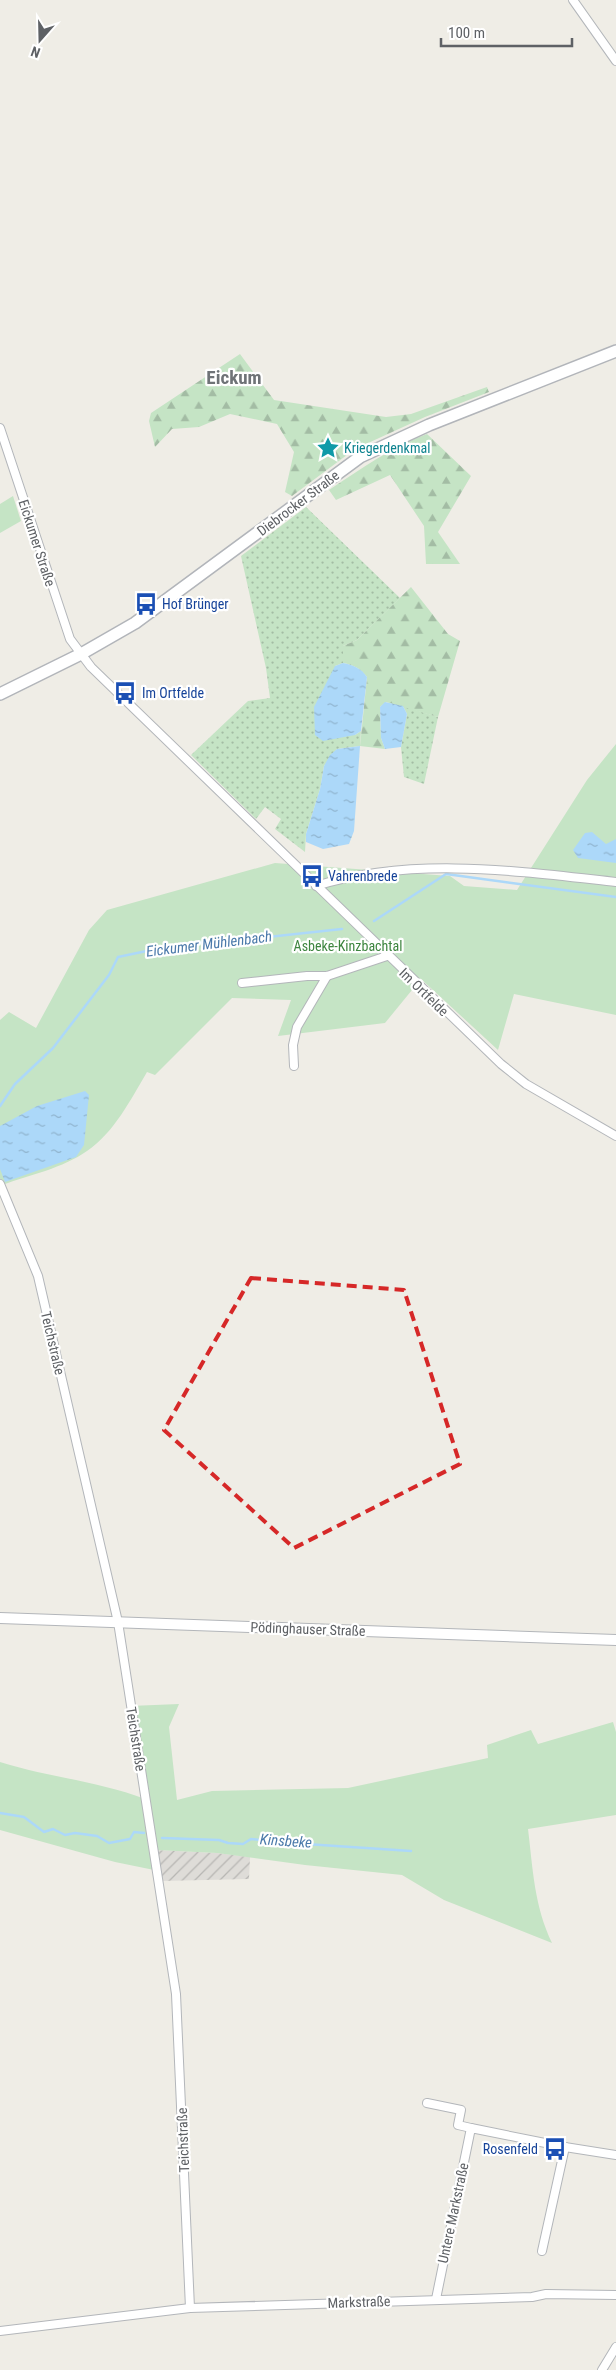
<svg xmlns="http://www.w3.org/2000/svg" width="616" height="2370" viewBox="0 0 616 2370" font-family="'Roboto Condensed',sans-serif">
  <style>
    .industrial { fill: url(#industrial-furrows) }
    .grass { fill: url(#grass-dots) }
    .forest { fill: url(#forest-firs) }
    .park { fill: #c5e4c5 }
    .water { fill: url(#water-ripples) }
    .lines { fill: none; stroke-linecap: round; stroke-linejoin: round }
    .stream { stroke: #acd8f9; stroke-width: 2.5 }
    .minor-casing { stroke: #b3b6ba; stroke-width: 10 }
    .tertiary-casing { stroke: #b3b6ba; stroke-width: 12 }
    .secondary-casing { stroke: #b2b5ba; stroke-width: 14 }
    .minor { stroke: #fff; stroke-width: 8 }
    .tertiary { stroke: #fff; stroke-width: 10 }
    .secondary { stroke: #fff; stroke-width: 11 }
    .marked { fill: none; stroke: #d62828; stroke-width: 4; stroke-dasharray: 10 6; stroke-linejoin: round }
    .labels { text-anchor: middle; dominant-baseline: central; stroke-width: 4.5; stroke-linejoin: round; paint-order: stroke }
    .culture-label { font-size: 14px; fill: #0d838f; stroke: #fff; text-anchor: start }
    .street-label { font-size: 14px; fill: #5e6165; stroke: #fff }
    .transit-label { font-size: 14px; fill: #164399; stroke: #fff; text-anchor: start }
    .park-label { font-size: 14px; fill: #3d853f; stroke: #fff }
    .water-label { font-size: 15px; font-style: italic; fill: #4a79aa; stroke: #fff }
    .district-label { font-size: 19px; font-weight: bold; fill: #6f7377; stroke: #fff }
  </style>
  <defs>
    <pattern id="industrial-furrows" width="10" height="10" patternUnits="userSpaceOnUse" patternTransform="scale(1.25)"><rect width="10" height="10" fill="#dedcd8"/><path d="M-1 1l2-2M0 10L10 0M9 11l2-2" fill="none" stroke="#b7b6b3"/></pattern>
    <pattern id="grass-dots" width="8" height="8" patternUnits="userSpaceOnUse" patternTransform="scale(1.25)"><rect width="8" height="8" fill="#c5e4c5"/><path d="M2 2h.1M6 6h.1" fill="none" stroke="#a3bca4" stroke-width="1.8" stroke-linecap="round"/></pattern>
    <pattern id="forest-firs" width="22" height="20" patternUnits="userSpaceOnUse" patternTransform="scale(1.25)"><rect width="22" height="20" fill="#c5e4c5"/><path d="M5 1l3.5 6h-7zM16 11l3.5 6h-7z" fill="#a3bca4"/></pattern>
    <pattern id="water-ripples" width="26" height="14" patternUnits="userSpaceOnUse" patternTransform="scale(1.25)"><rect width="26" height="14" fill="#acd8f9"/><path d="M2 4q2-2 4 0t4 0M15 11q2-2 4 0t4 0" fill="none" stroke="#8fb3cd"/></pattern>
  </defs>
  <rect width="100%" height="100%" fill="#efede6"/>
  <path class="industrial" d="M156 1850 217 1853 250 1857 249 1879 161 1881Z"/>
  <g class="grass">
    <path d="M306 507 400 598 357 640 343 646V663L335 666 355 735 361 731 360 746 337 749 324 766 320 789 306 834 305 852 275 829 281 819 265 807 256 819 191 755 248 701 270 698 266 668 241 556Z"/>
    <path d="M403 706 438 717 424 784 404 777 401 747 407 714Z"/>
  </g>
  <g class="forest">
    <path d="M240 354 274 400 386 417 411 414 487 387 489 392 425 417 355 449 292 496 285 492 294 452 277 424 230 414 199 427 172 429 155 447 149 421 151 413Z"/>
    <path d="M427 434 471 476 438 532 460 564H426L424 526 390 475 336 500 329 490C361 469 391 447 427 434Z"/>
    <path d="M411 587 448 634 460 641 438 717 386 702 380 707 381 738 385 749 360 746 367 677C361 669 354 665 343 663V646L357 640Z"/>
  </g>
  <g class="park">
    <path d="M13 496 21 521 0 533V504Z"/>
    <path d="M616 744V1015L514 994 498 1050 421 979 385 1023 278 1036 291 1000 232 998 155 1075 147 1072C131 1099 114 1133 87 1151 63 1168 30 1175 2 1185L0 1181V1020L9 1012 36 1028 89 930 107 910 275 863 450 876 464 886 517 890 587 780Z"/>
    <path d="M179 1704 169 1727 177 1800 212 1791 348 1788 488 1758 487 1745 531 1730 538 1744 613 1722 616 1732V1815L528 1829C533 1870 534 1905 552 1943L444 1900 402 1875 305 1865 217 1853 156 1850 159 1871 115 1862 0 1830V1762C47 1777 98 1781 145 1799L130 1706Z"/>
  </g>
  <g class="water">
    <path d="M343 663C353 665 361 668 367 677L361 731 355 735 323 741 315 735 314 707 335 666Z"/>
    <path d="M385 702 403 706 407 714 401 747 385 749 381 738 380 707Z"/>
    <path d="M360 746 354 831 349 844 323 849 306 842V834L320 789 324 766 330 755 337 749Z"/>
    <path d="M592 832 606 844 616 839V863L578 858 573 850 585 833Z"/>
    <path d="M85 1091 89 1095 84 1145 76 1157 5 1182 0 1169V1126L37 1106Z"/>
  </g>
  <g class="lines">
    <g class="stream">
      <path d="M374 921 446 874 616 897"/>
      <path d="M0 1106 15 1084 53 1048 109 975 118 957 180 944 240 940 342 929"/>
      <path d="M0 1813 24 1817 44 1832 53 1829 65 1835 75 1833 97 1836 109 1843 130 1839 134 1832 144 1833"/>
      <path d="M162 1838 219 1840 228 1843 243 1844 251 1839 276 1842 411 1851"/>
    </g>
    <defs>
      <g id="minor">
        <path d="M573 0 616 61"/>
        <path d="M0 428 70 639 91 667 501 1064 526 1084 616 1136"/>
        <path d="M316 886C413 856 517 871 616 882"/>
        <path d="M242 983 307 976H327L387 956"/>
        <path d="M294 1066 293 1045 297 1027 327 976"/>
        <path d="M0 1184 38 1276 118 1622 176 1994 190 2308"/>
        <path d="M427 2103 461 2110 458 2125 471 2128"/>
        <path d="M542 2251 565 2147"/>
        <path d="M436 2299 471 2128 565 2147 616 2155"/>
        <path d="M0 2331 190 2308 532 2297 546 2294 616 2295"/>
        <path d="M602 2370 616 2347"/>
      </g>
      <path id="tertiary" d="M0 1618 616 1640"/>
      <path id="secondary" d="M0 694 81 654 135 623 360 457 429 425 616 351"/>
    </defs>
    <use href="#minor" class="minor-casing"/>
    <use href="#tertiary" class="tertiary-casing"/>
    <use href="#secondary" class="secondary-casing"/>
    <use href="#minor" class="minor"/>
    <use href="#tertiary" class="tertiary"/>
    <use href="#secondary" class="secondary"/>
  </g>
  <path class="marked" d="M251 1278 404 1290 460 1464 294 1548 164 1430Z"/>
  <defs>
    <symbol id="sight-bare" viewBox="-9 -9 18 18"><path d="M0-6L1.8-2.2L6-1.7L2.9 1.2L3.7 5.4L0 3.3L-3.7 5.4L-2.9 1.2L-6-1.7L-1.8-2.2Z" fill="#0f9aa8" stroke="#fff" stroke-width="2.5" paint-order="stroke"/></symbol>
    <symbol id="bus-bare" viewBox="-9 -9 18 18"><path d="M-5-6H5V4H4V6H2V4H-2V6H-4V4H-5ZM-3.5-4V0h7V-4ZM-3.5 1.2v1.5H-2V1.2ZM2 1.2v1.5H3.5V1.2Z" fill="#1a4fb4" stroke="#fff" stroke-width="2.5" paint-order="stroke"/></symbol>
  </defs>
  <g fill-rule="evenodd">
    <use href="#sight-bare" x="312" y="432" width="32" height="32"/>
    <use href="#bus-bare" x="130" y="588" width="32" height="32"/>
    <use href="#bus-bare" x="109" y="677" width="32" height="32"/>
    <use href="#bus-bare" x="296" y="860" width="32" height="32"/>
    <use href="#bus-bare" x="539" y="2133" width="32" height="32"/>
  </g>
  <g class="labels">
    <g class="culture-label">
      <text x="344" y="448">Kriegerdenkmal</text>
    </g>
    <g class="street-label">
      <text transform="translate(298 503) rotate(-37)">Diebrocker Straße</text>
      <text transform="translate(37 543) rotate(72)">Eickumer Straße</text>
      <text transform="translate(424 992) rotate(44)">Im Ortfelde</text>
      <text transform="translate(53 1343) rotate(77)">Teichstraße</text>
      <text transform="translate(308 1629) rotate(2)">Pödinghauser Straße</text>
      <text transform="translate(136 1739) rotate(81)">Teichstraße</text>
      <text transform="translate(183 2140) rotate(-92)">Teichstraße</text>
      <text transform="translate(453 2213) rotate(-78)">Untere Markstraße</text>
      <text transform="translate(359 2302) rotate(-2)">Markstraße</text>
    </g>
    <g class="transit-label">
      <text x="162" y="604">Hof Brünger</text>
      <text x="142" y="693">Im Ortfelde</text>
      <text x="328" y="876">Vahrenbrede</text>
      <text x="538" y="2149" text-anchor="end">Rosenfeld</text>
    </g>
    <g class="park-label">
      <text x="348" y="946">Asbeke-Kinzbachtal</text>
    </g>
    <g class="water-label">
      <text transform="translate(209 944) rotate(-7)">Eickumer Mühlenbach</text>
      <text transform="translate(286 1841) rotate(4)">Kinsbeke</text>
    </g>
    <g class="district-label">
      <text x="234" y="377">Eickum</text>
    </g>
  </g>
  <g transform="translate(40 40) rotate(200)" stroke="#ffffff" stroke-width="4" paint-order="stroke">
  <path d="M0-4L9 19L0 12L-9 19Z" fill="#5e6165"/>
  <text y="-8" font-size="14" font-weight="bold" text-anchor="middle" fill="#5e6165">N</text>
  </g>
  <path d="M441 38v8h131v-8" fill="none" stroke="#5e6165" stroke-width="2.5"/>
  <text x="448" y="38" font-size="15" fill="#5e6165" stroke="#ffffff" stroke-width="4" paint-order="stroke">100 m</text>
</svg>
